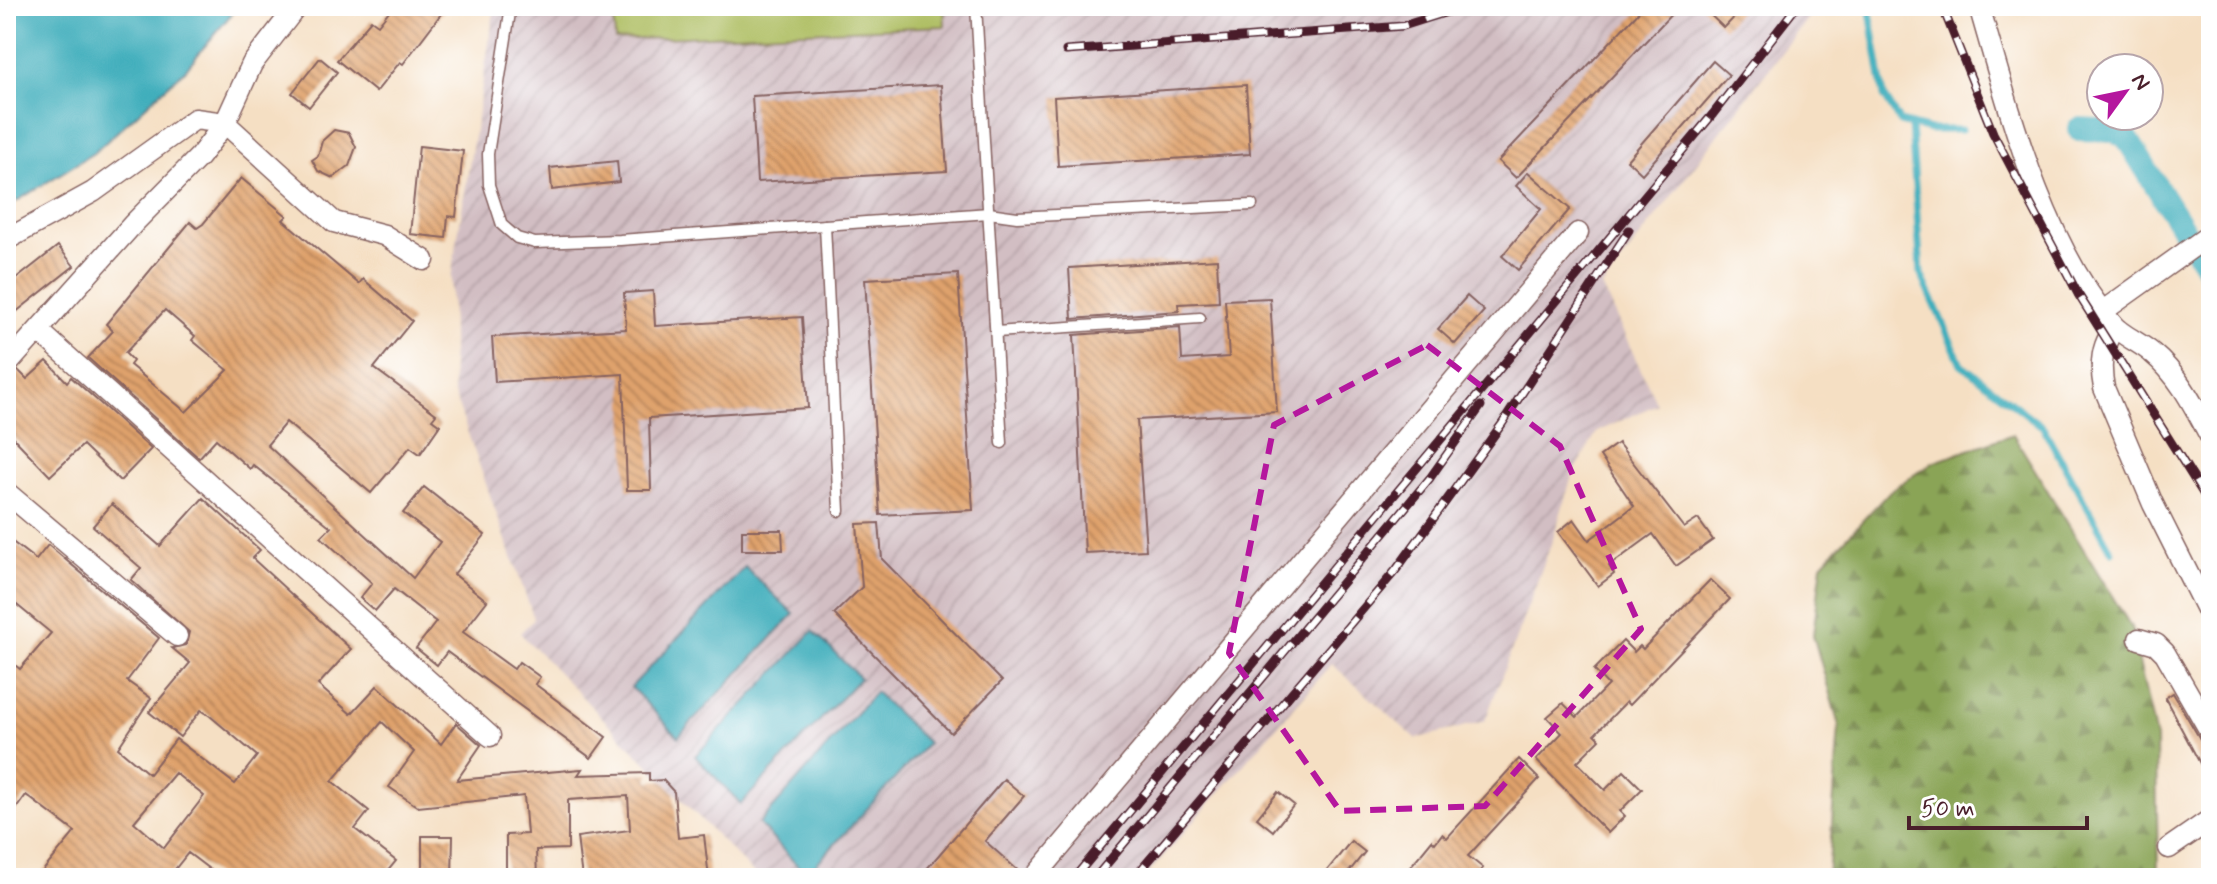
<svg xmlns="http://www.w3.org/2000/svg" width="2217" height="884" viewBox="0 0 2217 884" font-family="Mynerve,sans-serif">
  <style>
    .industrial { fill: url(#industrial-furrows) }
    .grass { fill: #adbd60; stroke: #7c6e46; stroke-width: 2 }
    .forest { fill: url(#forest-firs); stroke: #6a6240; stroke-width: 2 }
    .water { fill: #3faebc; stroke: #446674; stroke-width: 2 }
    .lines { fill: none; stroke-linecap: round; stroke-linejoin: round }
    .stream { stroke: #3faebc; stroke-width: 7 }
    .canal { stroke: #3faebc; stroke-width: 24 }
    .building { fill: url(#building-back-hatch); fill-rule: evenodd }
    .service-casing { stroke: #866260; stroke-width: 13 }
    .minor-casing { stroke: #866260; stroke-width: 23 }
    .service { stroke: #fff; stroke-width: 10 }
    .minor { stroke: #fff; stroke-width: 20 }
    .rail-casing { stroke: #4a1f2b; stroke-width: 9 }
    .rail { stroke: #fff; stroke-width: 6; stroke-dasharray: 18; stroke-linecap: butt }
    .marked { fill: none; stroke: #b5179e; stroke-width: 6; stroke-dasharray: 16 10; stroke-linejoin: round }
  </style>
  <defs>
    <pattern id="industrial-furrows" width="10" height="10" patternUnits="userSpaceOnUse" patternTransform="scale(2)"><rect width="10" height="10" fill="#d2bec3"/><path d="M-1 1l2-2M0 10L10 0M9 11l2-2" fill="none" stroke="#b6a3a8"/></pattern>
    <pattern id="forest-firs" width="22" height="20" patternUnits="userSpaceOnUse" patternTransform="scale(2)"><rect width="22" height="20" fill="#8aa456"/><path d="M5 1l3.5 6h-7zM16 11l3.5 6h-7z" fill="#738547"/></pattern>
    <pattern id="building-back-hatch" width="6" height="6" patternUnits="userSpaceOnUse" patternTransform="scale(2)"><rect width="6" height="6" fill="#dfa26c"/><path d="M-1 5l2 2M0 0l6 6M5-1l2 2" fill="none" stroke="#b78359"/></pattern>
  </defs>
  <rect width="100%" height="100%" fill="#fff"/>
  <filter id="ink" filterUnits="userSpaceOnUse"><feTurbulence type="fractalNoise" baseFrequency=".0125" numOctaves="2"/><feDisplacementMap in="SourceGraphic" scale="16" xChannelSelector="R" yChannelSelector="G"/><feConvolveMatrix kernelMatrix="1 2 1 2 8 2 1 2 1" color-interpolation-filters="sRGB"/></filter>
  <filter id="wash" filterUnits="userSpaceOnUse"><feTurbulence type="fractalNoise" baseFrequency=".006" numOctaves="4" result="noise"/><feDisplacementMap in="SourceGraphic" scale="32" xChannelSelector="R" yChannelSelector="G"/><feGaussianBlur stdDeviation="1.8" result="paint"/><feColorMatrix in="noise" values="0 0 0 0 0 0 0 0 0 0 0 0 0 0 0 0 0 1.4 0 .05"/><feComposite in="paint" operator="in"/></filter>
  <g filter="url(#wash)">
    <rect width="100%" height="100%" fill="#f5dfc3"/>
    <path class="industrial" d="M495 6H1817L1602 287 1657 404 1597 432 1572 476 1553 539 1485 721 1416 739 1332 664 1144 878H758L520 633 534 619 453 391 451 278Z"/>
    <path class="grass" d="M613 6H944L945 26 615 40Z"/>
    <path class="forest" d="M2013 434 2131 627 2156 738 2158 878H1828L1839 726 1813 635 1822 564 1890 491 1932 463Z"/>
    <g class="water">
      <path d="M24 6H238L186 69 95 152 6 208V19Z"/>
      <path d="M745 567 794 614 678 737 631 687Z"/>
      <path d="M813 631 860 678 741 804 695 756Z"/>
      <path d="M875 692 928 743 806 875 759 824Z"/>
    </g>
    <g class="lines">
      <g class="stream">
        <path d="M1869 6 1884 96 1900 122 1930 130H1961"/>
        <path d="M1911 125 1921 274 1961 364 2043 427 2112 552"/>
      </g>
      <path class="canal" d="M2079 129 2115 131 2126 137 2211 274"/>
    </g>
    <g id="blocks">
      <g class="building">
        <path d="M393 6H447L403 64 400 62 376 92 337 60 371 20 378 25Z"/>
        <path d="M1644 6H1679L1516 178 1498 161Z"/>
        <path d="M1701 6H1745L1724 28Z"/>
        <path d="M320 58 337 72 309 107 292 93Z"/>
        <path d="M1713 61 1729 75 1642 174 1627 160Z"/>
        <path d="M941 85 947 171 757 182 752 96Z"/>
        <path d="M1246 85 1250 154 1058 166 1054 97Z"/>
        <path d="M334 130 349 133 356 147 349 166 333 178 318 171 312 160 318 156 322 141Z"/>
        <path d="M419 146 463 151 456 217 448 216 446 238 410 234Z"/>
        <path d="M617 161 619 182 552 190 550 168Z"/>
        <path d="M1528 172 1570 209 1518 270 1502 256 1541 209 1516 186Z"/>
        <path d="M241 178 287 216 283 220 359 284 363 279 412 321 374 368 436 414 432 419 440 425 420 454 410 447 371 493 286 422 267 445 413 578 440 542 403 513 424 487 485 535 454 574 487 601 463 632 514 669 519 662 540 677 535 684 606 737 591 758 447 652 437 665 416 648 436 622 394 589 375 611 360 598 372 583 321 537 331 527 253 465 250 469 216 439 199 458 88 358 113 331 106 324 190 222 197 228 203 224ZM165 310 195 336 192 340 228 370 186 412 130 365 133 361 125 353Z"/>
        <path d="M58 246 74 266 6 320V287Z"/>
        <path d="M1217 259 1219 302 1178 304 1179 311 1072 319 1069 268Z"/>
        <path d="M958 274 973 510 880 515 865 279Z"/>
        <path d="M653 291 655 326 802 317 808 408 649 418 651 490H627L623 374 495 382 492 337 626 329 624 293Z"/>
        <path d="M1467 296 1484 311 1455 344 1438 329Z"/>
        <path d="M1270 298 1277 412 1137 420 1146 550 1085 553 1074 335 1180 327 1182 360 1229 357 1225 300Z"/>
        <path d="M47 361 67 382 71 377 151 449 120 481 83 445 50 476 6 430V379L19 371 27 379Z"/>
        <path d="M1618 443 1684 528 1698 519 1713 540 1676 566 1653 534 1609 566 1614 574 1598 586 1558 532 1574 519 1589 540 1634 506 1600 456Z"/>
        <path d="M203 498 260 550 252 558 351 649 318 685 351 714 377 686 441 744 456 723 481 745 457 780 582 769 578 775 649 773V781L663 780 674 792 678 838 704 835 709 878H582L577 837 630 830 628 796 568 800V849L536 850 537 878H506V835L527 834 524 796 418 807 389 787 414 752 382 722 332 781 369 811 355 829 396 861 382 878H221L188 853 168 878H37L75 832 26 795 6 823V658L20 669 51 633 6 596V537L36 560 48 545 159 638 127 681 151 698 118 748 149 774 176 739 235 784 257 756 210 716 201 710 180 737 149 712 190 663 172 648 186 645 189 632 131 580 141 568 93 526 112 504 160 546ZM175 773 204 796 164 848 134 822Z"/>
        <path d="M879 523 882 559 1002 681 951 733 834 614 862 587 857 524Z"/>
        <path d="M742 530H782L783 550H742Z"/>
        <path d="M1710 580 1730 599 1629 705 1626 702 1595 734 1600 739 1577 762 1605 790 1624 771 1642 789 1620 811 1625 816 1608 833 1536 760 1562 733 1547 717 1563 703 1577 717 1608 685 1594 670 1623 641 1634 652 1640 646 1643 649Z"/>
        <path d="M2173 693 2200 739 2211 746V784L2165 698Z"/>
        <path d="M1519 759 1539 779 1468 856 1483 868 1474 878H1401L1432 840 1435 843 1442 834 1447 838Z"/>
        <path d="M1004 779 1024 796 985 841 1022 874 1021 878H919Z"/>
        <path d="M1278 792 1294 805 1273 831 1257 818Z"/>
        <path d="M422 836H453L452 878H422Z"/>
        <path d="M1351 841 1365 852 1344 878H1321Z"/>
      </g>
    </g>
  </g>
  <g filter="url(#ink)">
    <use href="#blocks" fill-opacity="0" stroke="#866260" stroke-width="2"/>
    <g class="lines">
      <defs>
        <g id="service">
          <path d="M511 6 488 154 489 185 502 225 517 238 535 243 620 240 989 213 1017 217 1252 205"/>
          <path d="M976 6 1002 443"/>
          <path d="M825 225 839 511"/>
          <path d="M996 332 1200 318"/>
        </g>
        <g id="minor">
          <path d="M1979 6C2009 109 2042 242 2113 325 2120 334 2142 344 2152 353 2179 375 2195 408 2211 438"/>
          <path d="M6 240 93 192 195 119 225 123 334 222 384 235 424 260"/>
          <path d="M2103 311 2211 234"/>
          <path d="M2115 329C2100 345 2100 367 2104 388L2153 504 2211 619"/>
          <path d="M39 331 490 736"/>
          <path d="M6 366 134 223 199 157 225 123 252 64 297 6"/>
          <path d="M6 492 177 636"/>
          <path d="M2139 639 2156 644 2165 653 2211 733"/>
          <path d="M2169 848 2211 819"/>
          <path d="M1034 878 1578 233"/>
        </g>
      </defs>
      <use href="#service" class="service-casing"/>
      <use href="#minor" class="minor-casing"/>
      <use href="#service" class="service"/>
      <use href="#minor" class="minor"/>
      <defs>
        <g id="rail">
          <path d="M1942 6 1993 133 2078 294 2211 506"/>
          <path d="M1066 51 1403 26 1466 6"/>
          <path d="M1074 878 1713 114 1797 6"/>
          <path d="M1095 878 1430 478 1481 406"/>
          <path d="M1134 878 1396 570 1502 424 1629 230"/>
        </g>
      </defs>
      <use href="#rail" class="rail-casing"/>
      <use href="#rail" class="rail"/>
    </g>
  </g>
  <path class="marked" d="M1427 345 1560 446 1641 629 1485 806 1340 811 1229 653 1274 425Z"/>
  <rect width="2217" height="884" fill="none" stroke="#fff" stroke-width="32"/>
  <g transform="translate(2125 92) rotate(57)"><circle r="38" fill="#ffffff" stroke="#b7a5aa" stroke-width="2"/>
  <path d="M0-6L14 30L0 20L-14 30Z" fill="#b5179e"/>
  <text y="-12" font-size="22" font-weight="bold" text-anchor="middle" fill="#4a1f2b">N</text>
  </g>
  <path d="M1909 816v12h178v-12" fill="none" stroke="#4a1f2b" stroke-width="4"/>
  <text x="1921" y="816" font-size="24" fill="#4a1f2b" stroke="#ffffff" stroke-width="6" paint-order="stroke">50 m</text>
</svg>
